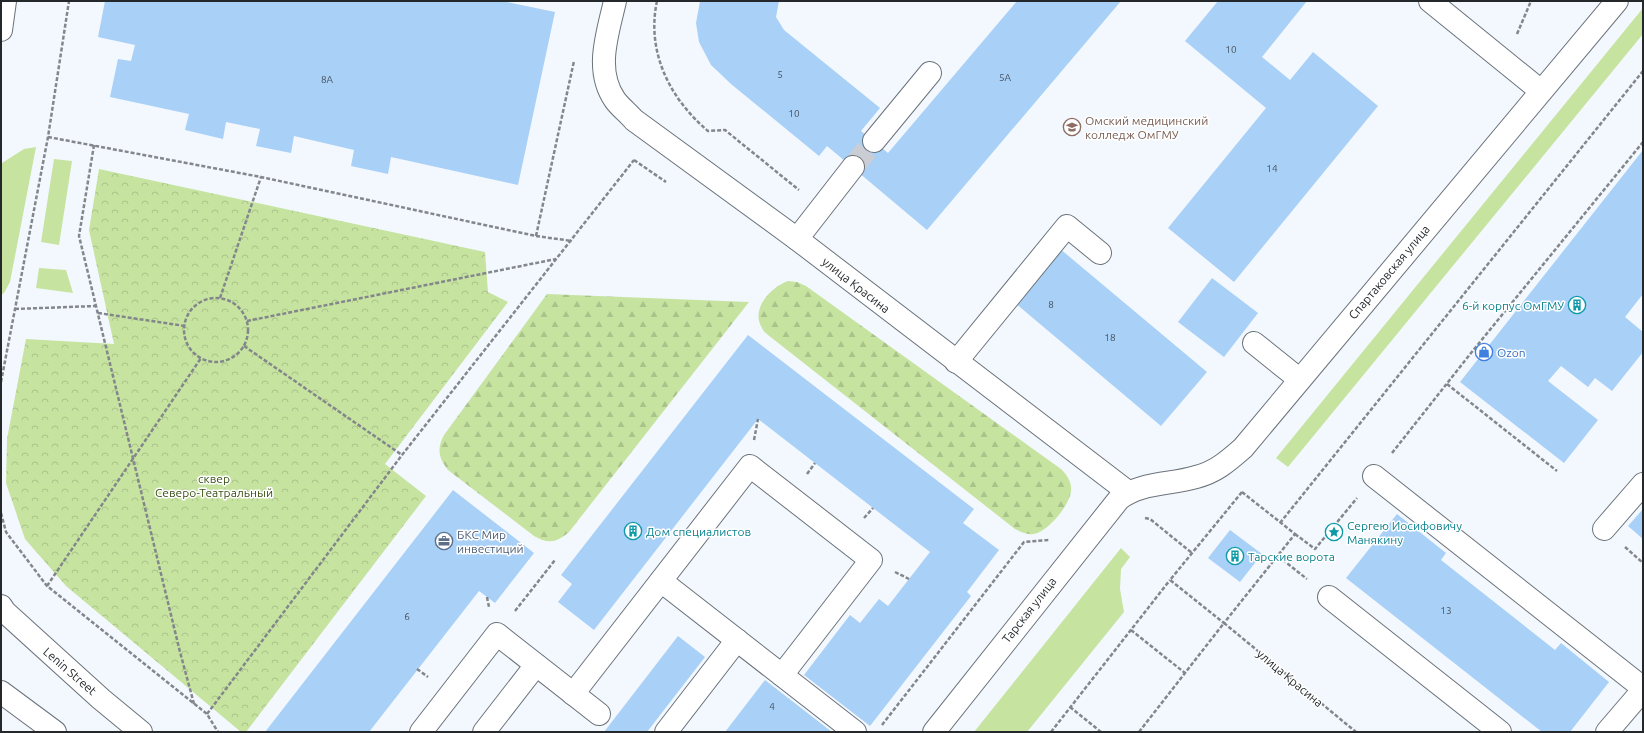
<svg xmlns="http://www.w3.org/2000/svg" width="1644" height="733" viewBox="0 0 1644 733" font-family="Ubuntu,sans-serif">
  <style>
    .grass { fill: #c6e3a0 }
    .forest { fill: url(#forest-firs) }
    .park { fill: url(#park-crowns) }
    .building { fill: #a9d0f7 }
    .lines { fill: none; stroke-linecap: round; stroke-linejoin: round }
    .minor-tunnel { stroke: #caced4; stroke-width: 22; stroke-dasharray: 22 11; stroke-linecap: butt }
    .minor-casing { stroke: #6b737b; stroke-width: 24 }
    .major-casing { stroke: #6b737b; stroke-width: 24 }
    .path { stroke: #83878b; stroke-width: 2.5; stroke-dasharray: 4 2; stroke-linecap: butt }
    .minor { stroke: #fff; stroke-width: 22 }
    .major { stroke: #fff; stroke-width: 22 }
    .labels { text-anchor: middle; dominant-baseline: central; stroke-width: 3; stroke-linejoin: round; paint-order: stroke }
    .number-label { font-size: 10px; fill: #46525e }
    .education-label { font-size: 12px; fill: #785e54; stroke: #fff; text-anchor: start }
    .street-label { font-size: 12px; fill: #25282b; stroke: #fff }
    .culture-label { font-size: 12px; fill: #0d838f; stroke: #fff; text-anchor: start }
    .shop-label { font-size: 12px; fill: #366cbe; stroke: #fff; text-anchor: start }
    .park-label { font-size: 12px; fill: #3a4f16; stroke: #fff }
    .service-label { font-size: 12px; fill: #4e5e75; stroke: #fff; text-anchor: start }
  </style>
  <defs>
    <pattern id="forest-firs" width="22" height="20" patternUnits="userSpaceOnUse"><rect width="22" height="20" fill="#c6e3a0"/><path d="M5 1l3.5 6h-7zM16 11l3.5 6h-7z" fill="#aac38a"/></pattern>
    <pattern id="park-crowns" width="20" height="18" patternUnits="userSpaceOnUse"><rect width="20" height="18" fill="#c6e3a0"/><path d="M2 6a3 3 0 1 1 6 0M12 15a3 3 0 1 1 6 0" fill="none" stroke="#aac38a"/></pattern>
  </defs>
  <rect width="100%" height="100%" fill="#f3f8fe"/>
  <g class="grass">
    <path d="M1643 8V34L1288 467 1276 458Z"/>
    <path d="M36 147 10 282 4 293 1 295V175L2 163 24 149Z"/>
    <path d="M54 159 72 161 59 245 41 242Z"/>
    <path d="M39 268 66 270 73 293 36 288Z"/>
    <path d="M1121 548 1130 557 1121 569 1120 589 1124 612 1027 732H974Z"/>
  </g>
  <g class="forest">
    <path d="M788 281 797 282 806 286 1061 469C1067 475 1072 482 1071 491 1070 505 1047 533 1033 534 1027 535 1021 532 1015 529L768 335C766 333 763 331 762 328 750 309 771 287 788 281Z"/>
    <path d="M547 294 749 302 569 532C556 543 548 544 534 536L448 470C438 458 437 448 444 435Z"/>
  </g>
  <path class="park" d="M99 169 485 252 488 292 508 302 385 464 426 496 246 732H241L66 586 25 539 6 483 7 439 26 339 114 344 89 230Z"/>
  <g class="building">
    <path d="M105 1H502L555 12 518 185 391 157 388 174 351 166 354 150 294 136 291 153 256 146 260 129 226 122 223 139 185 130 189 114 110 97 118 59 131 61 135 45 98 37Z"/>
    <path d="M700 1H779L776 17 784 30 880 108 861 131 888 153 1017 1H1121L927 230 827 146 819 156 731 84 711 65 699 42 696 23Z"/>
    <path d="M1218 1H1307L1262 57 1290 80 1313 52 1378 106 1234 282 1168 228 1266 108 1185 41Z"/>
    <path d="M1643 150V294L1625 317 1643 332V352L1612 391 1595 378 1588 387 1561 366 1548 381 1598 420 1564 463 1460 382Z"/>
    <path d="M1059 248 1207 372 1161 426 1014 302Z"/>
    <path d="M1212 278 1258 313 1224 357 1178 322Z"/>
    <path d="M748 335 974 509 963 523 999 550 967 592 971 596 870 726 804 675 850 615 860 623 879 599 888 606 930 552 758 419 594 630 558 602 572 584 561 575Z"/>
    <path d="M453 490 534 553 495 603 479 591 369 732H265Z"/>
    <path d="M1643 509V539L1628 526Z"/>
    <path d="M1397 514 1446 553 1441 560 1555 650 1561 643 1609 682 1570 732H1542L1346 578Z"/>
    <path d="M1230 530 1262 554 1240 582 1208 558Z"/>
    <path d="M678 636 705 657 647 732H604Z"/>
    <path d="M765 680 832 732H725Z"/>
  </g>
  <g class="lines">
    <path class="minor-tunnel" d="M853 167 874 141"/>
    <defs>
      <g id="minor">
        <path d="M615 1C608 33 594 70 615 100 620 107 628 113 634 120L797 239 1128 492"/>
        <path d="M1430 1 1541 91"/>
        <path d="M874 141 930 73"/>
        <path d="M797 239 853 167"/>
        <path d="M1254 343 1299 379"/>
        <path d="M956 362 1067 226 1100 253"/>
        <path d="M1374 476 1643 688"/>
        <path d="M1604 529 1643 484"/>
        <path d="M661 581 855 732"/>
        <path d="M1329 597 1500 732"/>
        <path d="M573 694 750 466 871 560 782 675"/>
        <path d="M421 732 497 634 599 714"/>
        <path d="M484 732 536 665"/>
        <path d="M666 732 737 640"/>
        <path d="M934 732 1119 499C1141 482 1170 485 1196 477 1216 472 1228 461 1243 448L1617 1"/>
        <path d="M1607 732 1643 690"/>
      </g>
      <g id="major">
        <path d="M1 30 5 1"/>
        <path d="M1 606 5 612 101 699 141 732"/>
        <path d="M1 692 55 732"/>
      </g>
    </defs>
    <use href="#minor" class="minor-casing"/>
    <use href="#major" class="major-casing"/>
    <g class="path">
      <path d="M657 1C646 52 670 99 708 131L725 130 799 190"/>
      <path d="M1517 34 1531 1"/>
      <path d="M48 137 261 177 536 236 572 241"/>
      <path d="M94 145 79 236 180 652 194 704"/>
      <path d="M634 160 666 182"/>
      <path d="M536 236 574 61"/>
      <path d="M220 298 261 177"/>
      <circle cx="216" cy="330" r="32"/>
      <path d="M15 309 95 306"/>
      <path d="M98 313 185 326"/>
      <path d="M247 321 556 259"/>
      <path d="M244 346 402 455"/>
      <path d="M1 382 48 137 69 1"/>
      <path d="M1447 384 1557 471"/>
      <path d="M754 440 758 419"/>
      <path d="M1392 453 1471 353 1643 142"/>
      <path d="M807 474 815 463"/>
      <path d="M1242 492 1295 534 1224 623 1170 580Z"/>
      <path d="M1 513 6 532 47 586 207 714 218 732"/>
      <path d="M864 518 873 508"/>
      <path d="M1145 518 1150 519 1192 553"/>
      <path d="M1280 523 1643 71"/>
      <path d="M1295 534 1315 549 1357 498"/>
      <path d="M1625 547 1643 563"/>
      <path d="M1278 556 1307 579"/>
      <path d="M895 572 909 579"/>
      <path d="M47 586 201 358"/>
      <path d="M487 597 489 607"/>
      <path d="M515 611 555 560"/>
      <path d="M1131 630 1185 673"/>
      <path d="M417 669 428 677"/>
      <path d="M1070 707 1101 732"/>
      <path d="M207 714 402 455 634 160"/>
      <path d="M882 725 1024 542 1049 540"/>
      <path d="M1051 732 1170 580"/>
      <path d="M1139 732 1224 623 1356 732"/>
    </g>
    <use href="#minor" class="minor"/>
    <use href="#major" class="major"/>
  </g>
  <defs>
    <symbol id="university-ring" viewBox="-11 -11 22 22"><circle r="9.5" fill="#fff" stroke="#8d6e63" stroke-width="1.5"/><path d="M0-5L7-2L0 1L-7-2ZM-4 1L0 2.5L4 1V4Q0 6-4 4Z" fill="#8d6e63"/></symbol>
    <symbol id="building-ring" viewBox="-11 -11 22 22"><circle r="9.5" fill="#fff" stroke="#0f9aa8" stroke-width="1.5"/><path d="M-4-6H4V6H1V3H-1V6H-4ZM-2.5-4.3h1.7v1.8h-1.7ZM.8-4.3h1.7v1.8H.8ZM-2.5-1h1.7V.8h-1.7ZM.8-1h1.7V.8H.8Z" fill="#0f9aa8"/></symbol>
    <symbol id="shop-ring" viewBox="-11 -11 22 22"><circle r="9.5" fill="#fff" stroke="#3f7fe0" stroke-width="1.5"/><path d="M-5-2.5h2.3a2.7 3.5 0 0 1 5.4 0H5L5.5 6h-11ZM-1.5-2.5h3a1.5 2.3 0 0 0-3 0Z" fill="#3f7fe0"/></symbol>
    <symbol id="sight-ring" viewBox="-11 -11 22 22"><circle r="9.5" fill="#fff" stroke="#0f9aa8" stroke-width="1.5"/><path d="M0-6L1.8-2.2L6-1.7L2.9 1.2L3.7 5.4L0 3.3L-3.7 5.4L-2.9 1.2L-6-1.7L-1.8-2.2Z" fill="#0f9aa8"/></symbol>
    <symbol id="office-ring" viewBox="-11 -11 22 22"><circle r="9.5" fill="#fff" stroke="#5c6f8a" stroke-width="1.5"/><path d="M-6-3h4V-5.5h4V-3h4V5H-6ZM-1-4.5V-3h2v-1.5ZM-6 0V1H6V0Z" fill="#5c6f8a"/></symbol>
  </defs>
  <g fill-rule="evenodd">
    <use href="#university-ring" x="1062" y="117" width="20" height="20"/>
    <use href="#building-ring" x="1567" y="295" width="20" height="20"/>
    <use href="#shop-ring" x="1474" y="342" width="20" height="20"/>
    <use href="#building-ring" x="623" y="521" width="20" height="20"/>
    <use href="#sight-ring" x="1324" y="522" width="20" height="20"/>
    <use href="#office-ring" x="434" y="531" width="20" height="20"/>
    <use href="#building-ring" x="1225" y="546" width="20" height="20"/>
  </g>
  <g class="labels">
    <g class="number-label">
      <text x="1231" y="49">10</text>
      <text x="780" y="74">5</text>
      <text x="1005" y="77">5А</text>
      <text x="327" y="79">8А</text>
      <text x="794" y="113">10</text>
      <text x="1272" y="168">14</text>
      <text x="1051" y="304">8</text>
      <text x="1110" y="337">18</text>
      <text x="1446" y="610">13</text>
      <text x="407" y="616">6</text>
      <text x="772" y="706">4</text>
    </g>
    <g class="education-label">
      <text x="1085" y="120">Омский медицинский<tspan x="1085" dy="14">колледж ОмГМУ</tspan></text>
    </g>
    <g class="street-label">
      <text transform="translate(1389 272) rotate(-50)">Спартаковская улица</text>
      <text transform="translate(856 285) rotate(38)">улица Красина</text>
      <text transform="translate(1029 610) rotate(-52)">Тарская улица</text>
      <text transform="translate(70 671) rotate(41)">Lenin Street</text>
      <text transform="translate(1290 678) rotate(40)">улица Красина</text>
    </g>
    <g class="culture-label">
      <text x="1564" y="305" text-anchor="end">6-й корпус ОмГМУ</text>
      <text x="1347" y="525">Сергею Иосифовичу<tspan x="1347" dy="14">Манякину</tspan></text>
      <text x="646" y="531">Дом специалистов</text>
      <text x="1248" y="556">Тарские ворота</text>
    </g>
    <g class="shop-label">
      <text x="1497" y="352">Ozon</text>
    </g>
    <g class="park-label">
      <text x="214" y="478">сквер<tspan x="214" dy="14">Северо-Театральный</tspan></text>
    </g>
    <g class="service-label">
      <text x="457" y="534">БКС Мир<tspan x="457" dy="14">инвестиций</tspan></text>
    </g>
  </g>
  <rect width="1644" height="733" fill="none" stroke="#25282b" stroke-width="4"/>
</svg>
